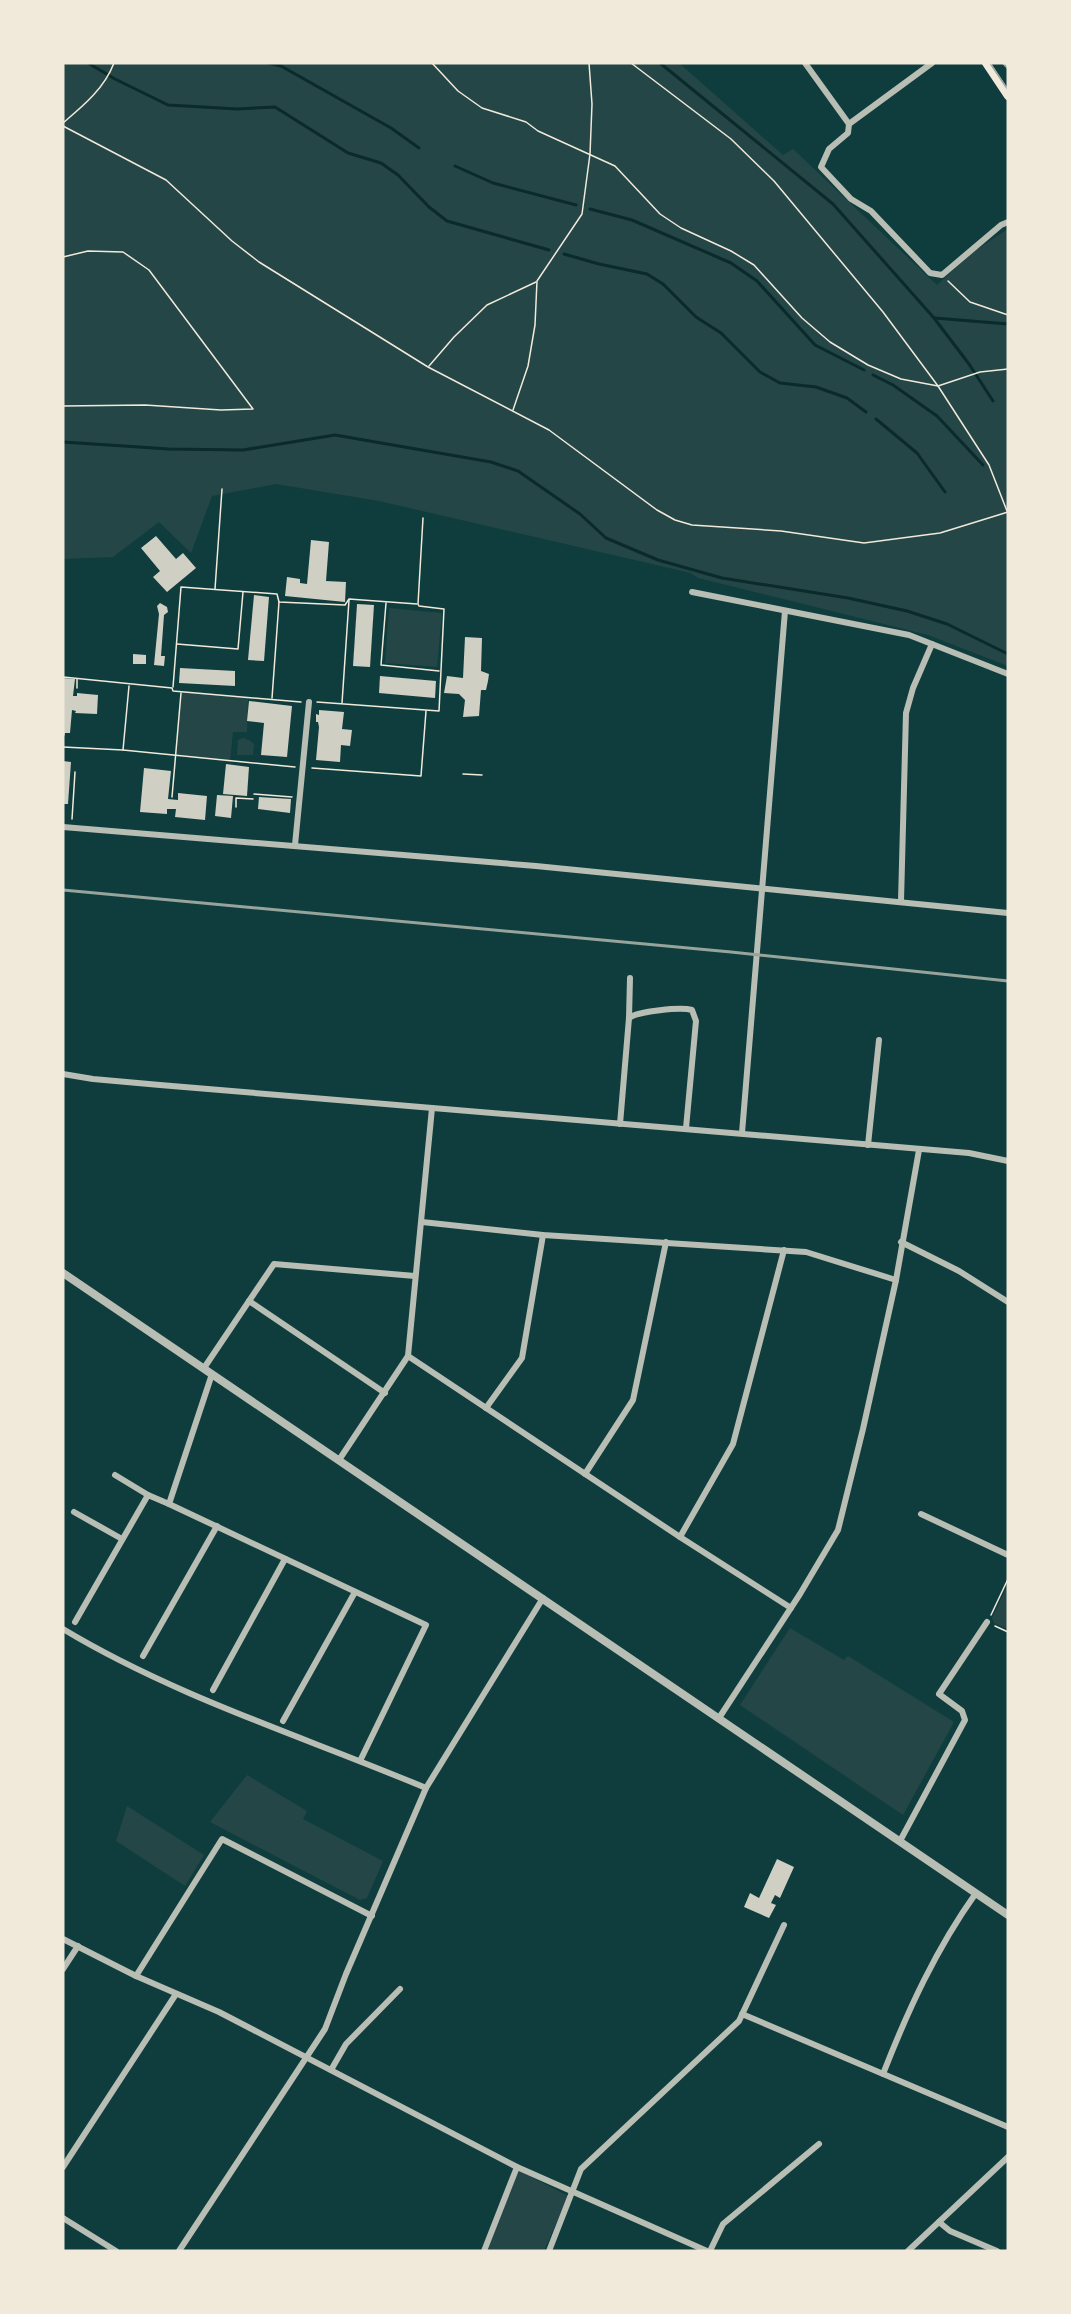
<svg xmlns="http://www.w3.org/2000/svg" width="1071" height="2314" viewBox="0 0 1071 2314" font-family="'Nunito Sans',sans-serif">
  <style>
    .green { fill: #244646 }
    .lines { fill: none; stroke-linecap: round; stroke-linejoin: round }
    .stream { stroke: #0a2a2b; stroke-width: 3 }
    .building { fill: #cfcfc3 }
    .path { stroke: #f1e9da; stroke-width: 1.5 }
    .minor { stroke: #b8beb3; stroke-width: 6 }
    .tertiary { stroke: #b8beb3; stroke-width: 8 }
    .secondary { stroke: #f1e9da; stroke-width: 8 }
    .tram { stroke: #97a49c; stroke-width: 1.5 }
    .rail { stroke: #97a49c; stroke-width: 3 }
  </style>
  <rect width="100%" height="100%" fill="#0f3d3e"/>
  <g class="green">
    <path d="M63 63H679L783 155 793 149 937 285 973 252 1008 229V666L928 635 698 578 691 573 379 501 276 484 212 496 191 553 159 522 113 557 63 559Z"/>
    <path d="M389 608 442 613 437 667 385 663Z"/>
    <path d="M181 691 248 697 247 732H233L230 762 175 755Z"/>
    <path d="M243 738 249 740 254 744 253 755H237L238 740Z"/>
    <path d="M1008 1584V1629L994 1623 992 1618Z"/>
    <path d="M790 1628 844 1660 848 1656 954 1722 903 1815 740 1705Z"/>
    <path d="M247 1775 307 1811 303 1819 383 1861 367 1898 360 1900 210 1822Z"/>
    <path d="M127 1806 204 1855 185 1886 116 1841Z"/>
    <path d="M518 2170 568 2196 544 2251H487Z"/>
  </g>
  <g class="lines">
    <g class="stream">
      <path d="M88 63 115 79 168 105 237 109 275 107 348 153 381 163 398 175 429 207 447 221 549 250"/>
      <path d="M268 63 281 66 391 128 419 148"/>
      <path d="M660 63 833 204 934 318 969 364 993 401"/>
      <path d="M455 166 493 183 576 205"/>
      <path d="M590 209 632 220 731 263 757 281 815 345 864 370"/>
      <path d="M564 254 599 264 647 274 663 284 696 317 721 333 760 372 780 383 816 387 847 398 866 412"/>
      <path d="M935 318 1008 324"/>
      <path d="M873 375 893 385 937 416 983 465"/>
      <path d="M876 419 917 453 945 492"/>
      <path d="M63 442 169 449 243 450 335 435 491 462 518 471 580 514 606 538 658 560 722 578 848 598 907 611 947 624 1008 654"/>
    </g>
  </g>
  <g class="building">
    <path d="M156 536 176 559 183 553 196 568 167 592 153 577 160 571 141 548Z"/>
    <path d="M311 540 329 542 326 581 346 582 345 602 285 596 287 577 300 579V583L307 584Z"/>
    <path d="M254 595 269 597 264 661 248 660Z"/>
    <path d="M160 603 167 607 168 612 164 615 161 656H165L164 666 154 665 159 614 157 606Z"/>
    <path d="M357 604 374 605 370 667 353 666Z"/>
    <path d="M465 637 482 638 481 671 489 674 488 681 486 690H481L479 716 463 717 465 700 459 694 444 693 447 676 463 678Z"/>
    <path d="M133 654 146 655V664H133Z"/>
    <path d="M180 668 235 671V686L179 683Z"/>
    <path d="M380 676 436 681 435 698 379 693Z"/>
    <path d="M63 678 75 679 73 696H77V693L98 695 97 714 75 713 76 711 72 710 70 733H65L64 737Z"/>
    <path d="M249 701 292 706 287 757 261 755 264 723 247 721Z"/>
    <path d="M319 710 344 712 342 729 352 730 350 746 341 745 340 762 316 760 319 727 318 722H316V714L319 715Z"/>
    <path d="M63 761 71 762 68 804H63Z"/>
    <path d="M226 764 249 767 247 796 223 794Z"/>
    <path d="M144 768 171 771 168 799 178 800V793L207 796 205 820 175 817 176 809H167V814L140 812Z"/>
    <path d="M217 795 233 796 231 818 215 816Z"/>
    <path d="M259 797 291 799 290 813 258 809Z"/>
    <path d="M777 1859 794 1867 780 1898 775 1895 771 1903 776 1905 769 1918 744 1907 750 1893 759 1898Z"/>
  </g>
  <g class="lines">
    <g class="path">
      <path d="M432 63 458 91 482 108 526 122 538 131 615 166 660 214 681 228 731 251 754 265 802 318 830 342 868 365 901 379 938 386 980 372 1008 369"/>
      <path d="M631 63 731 139 774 181 883 312 938 386 989 465 1007 511"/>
      <path d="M63 123C83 106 104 89 114 63"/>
      <path d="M63 126 166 180 232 241 259 262 428 367 549 430 657 510 675 520 692 525 781 531 864 543 940 533 1008 512"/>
      <path d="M63 257 88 251 123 252 149 270 253 409 221 410 145 405 63 406"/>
      <path d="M948 281 970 302 1008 315"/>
      <path d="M429 366 454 337 487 305 536 282"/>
      <path d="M513 410 528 366 535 325 537 281 582 214 590 154 592 104 589 63"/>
      <path d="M215 589 222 489"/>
      <path d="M386 603 381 665 439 671"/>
      <path d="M177 644 238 649 243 592"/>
      <path d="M63 677 172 688 173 691 301 702"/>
      <path d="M173 687 181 587 277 594 279 602 345 605 349 599 417 604"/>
      <path d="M77 688V679"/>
      <path d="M272 698 279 602"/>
      <path d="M317 702 439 711 444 609 419 606 418 604 423 518"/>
      <path d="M342 703 349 600"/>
      <path d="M63 747 123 750 295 767"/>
      <path d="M123 750 129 686"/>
      <path d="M312 768 421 776 426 711"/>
      <path d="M463 774 482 775"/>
      <path d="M254 794 292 797"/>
      <path d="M172 797 181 693"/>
      <path d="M236 807V798L253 799"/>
      <path d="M72 819 75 772"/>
      <path d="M991 1615 1008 1579"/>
      <path d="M995 1626 1008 1632"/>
    </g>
    <g class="minor">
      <path d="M805 63 849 124"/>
      <path d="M932 63 849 124 848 133 829 149 821 167 851 199 871 211 930 273 942 275 1001 225 1008 222"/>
      <path d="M692 592 909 635 1008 674"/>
      <path d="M63 827 536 866 1008 913"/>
      <path d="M295 845 309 702"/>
      <path d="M901 901 906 713 913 688 932 644"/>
      <path d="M629 1018C638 1011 681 1007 692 1010L696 1021 686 1128"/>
      <path d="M63 1074 93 1079 160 1085 969 1153 1008 1161"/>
      <path d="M620 1124 629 1018 630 978"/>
      <path d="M742 1133 785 611"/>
      <path d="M868 1145 879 1040"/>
      <path d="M422 1222 543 1235 806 1252 896 1280"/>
      <path d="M901 1242 959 1271 1008 1302"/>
      <path d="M249 1301 385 1393"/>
      <path d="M408 1356 680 1537 791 1608"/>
      <path d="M204 1368 274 1264 415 1276"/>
      <path d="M212 1374 169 1504 426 1625 360 1761"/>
      <path d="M486 1408 522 1358 543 1235"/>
      <path d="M339 1460 408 1356 432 1108"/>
      <path d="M585 1474 633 1400 666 1242"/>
      <path d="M115 1475 148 1495"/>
      <path d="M74 1512 122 1539"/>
      <path d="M921 1514 1008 1555"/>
      <path d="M680 1537 733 1444 784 1250"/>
      <path d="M75 1622 148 1495 169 1504"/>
      <path d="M63 1629C176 1697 305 1737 426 1788"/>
      <path d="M143 1656 217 1526"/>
      <path d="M213 1690 285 1559"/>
      <path d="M719 1718 800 1594 838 1530 863 1429 896 1280 919 1150"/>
      <path d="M283 1721 355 1592"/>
      <path d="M900 1841 965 1720 962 1711 939 1694 987 1622"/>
      <path d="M63 1939 136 1976 219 2012 517 2167 707 2251"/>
      <path d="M63 1969 78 1946"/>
      <path d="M136 1976 222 1839 372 1916"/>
      <path d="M742 2014 1008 2127"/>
      <path d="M331 2070 346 2044 400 1989"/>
      <path d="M883 2074C908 2010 936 1949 976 1893"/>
      <path d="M63 2167 176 1994"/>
      <path d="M63 2218 116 2251"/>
      <path d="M939 2222 950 2231 997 2251"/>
      <path d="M179 2251 325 2029 346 1974 426 1788 543 1598"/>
      <path d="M484 2251 517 2167"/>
      <path d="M549 2251 581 2169 739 2021 784 1925"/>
      <path d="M710 2251 723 2224 819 2144"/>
      <path d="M908 2251 1008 2157"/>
    </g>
    <path class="tertiary" d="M63 1273 1008 1915"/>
    <g class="secondary">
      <path d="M986 63 1008 96"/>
      <path d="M1007 63 1008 64"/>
    </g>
    <g class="tram">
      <path d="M990 63 1008 90"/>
      <path d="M1003 63 1008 69"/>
    </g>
    <path class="rail" d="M63 890 731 952 1008 981"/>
  </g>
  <rect width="1071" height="2314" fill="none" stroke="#f1e9da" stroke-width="129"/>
</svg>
